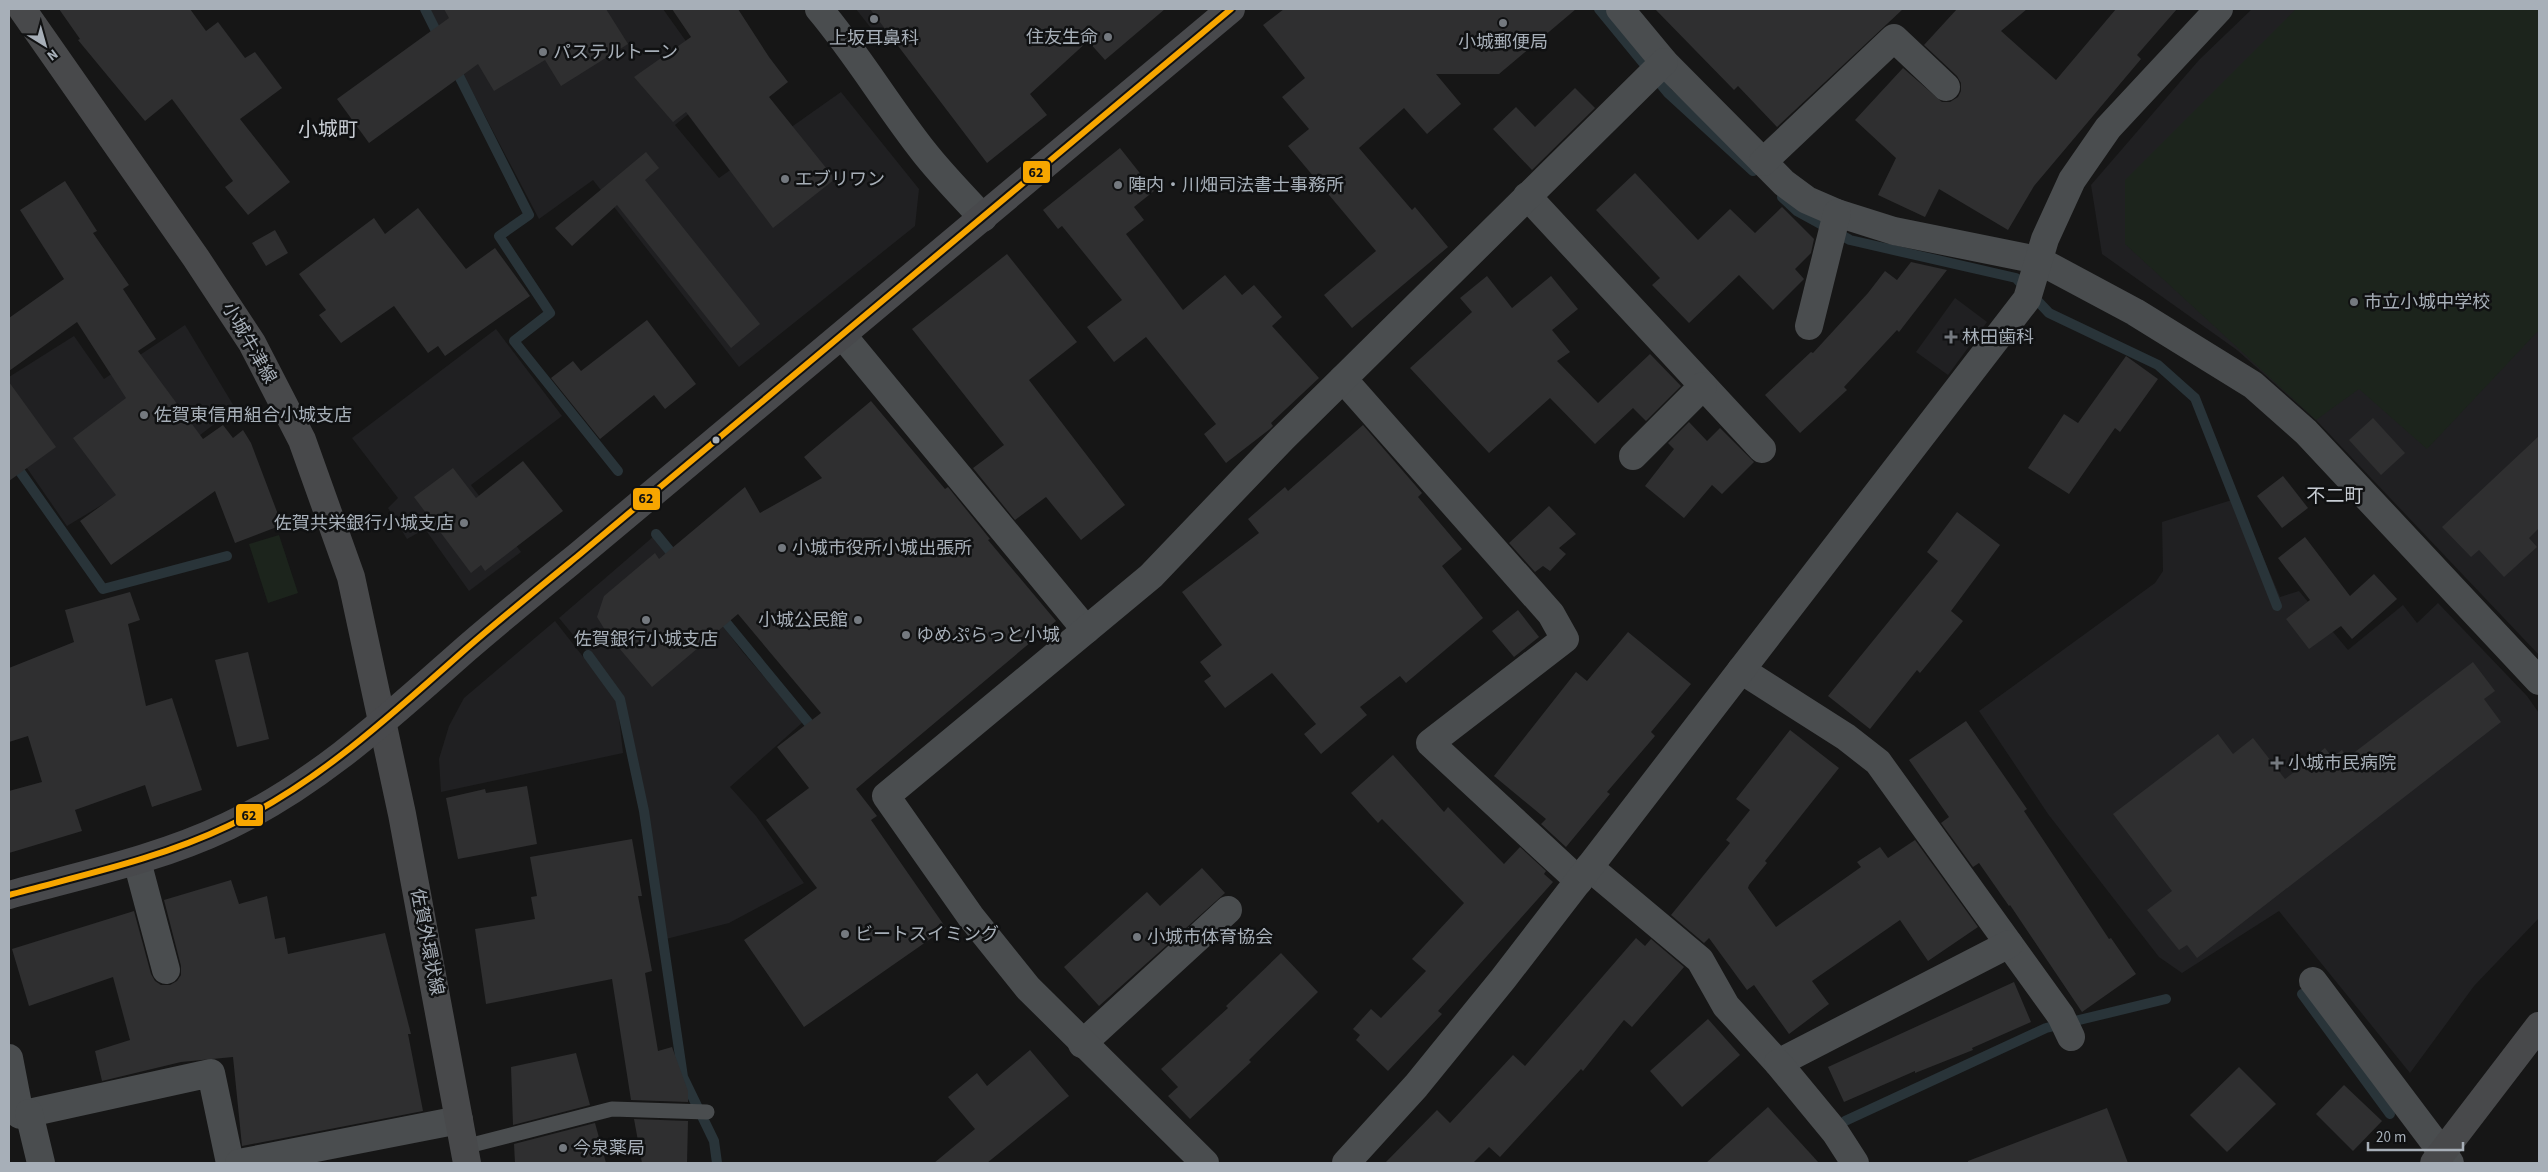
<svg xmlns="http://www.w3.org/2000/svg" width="2548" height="1172" viewBox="0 0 2548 1172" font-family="'Source Sans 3','Noto Sans JP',sans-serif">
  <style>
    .built { fill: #202022 }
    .green { fill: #1c241c }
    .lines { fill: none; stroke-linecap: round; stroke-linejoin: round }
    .stream { stroke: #293439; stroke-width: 10 }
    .building { fill: #2f2f30 }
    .lane { stroke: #4a4d4f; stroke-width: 15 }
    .street { stroke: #4a4d4f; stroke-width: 28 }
    .primary { stroke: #48494b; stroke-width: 28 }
    .highway { stroke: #48494c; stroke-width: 28 }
    .bus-1-casing { stroke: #101112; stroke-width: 10 }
    .bus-1 { stroke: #f7a600; stroke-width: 6 }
    .poi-dot { fill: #74797f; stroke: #101112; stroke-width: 2 }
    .bus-dot { fill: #a7afb8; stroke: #101112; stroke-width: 2 }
    .labels { text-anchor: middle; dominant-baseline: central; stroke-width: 5; stroke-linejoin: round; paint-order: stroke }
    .poi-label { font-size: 18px; fill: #a7afb8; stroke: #101112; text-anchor: start }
    .street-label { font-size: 18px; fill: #a7afb8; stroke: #101112 }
    .neighbourhood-label { font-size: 19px; fill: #c8cdd4; stroke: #101112 }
    .quarter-label { font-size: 20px; fill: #c8cdd4; stroke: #101112 }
    .line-badge { stroke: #101112; stroke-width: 2 }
    .pale-badge-label { font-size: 14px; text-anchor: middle; font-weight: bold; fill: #111 }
  </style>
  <rect width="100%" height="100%" fill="#161616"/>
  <g class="built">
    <path d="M429 9H663L693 51 739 73 675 125 719 178 841 92 919 189 915 226 739 367 593 180 539 219Z"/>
    <path d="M856 9H911L878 37Z"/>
    <path d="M2252 9H2539V655L2316 420 2237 350 2102 254 2091 185 2199 60Z"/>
    <path d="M1955 298 1987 322 1948 375 1916 352Z"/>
    <path d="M185 325 235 408 138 483 67 526 9 442V377L74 336 104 379Z"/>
    <path d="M496 329 562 416 471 485 521 552 469 591 425 529 407 539 388 508 398 498 352 438Z"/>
    <path d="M2238 498 2280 597 2299 591 2348 650 2403 605 2417 623 2438 603 2527 696 2539 713V918L2474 986 2410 1073 2279 911 2182 973 2159 957 2048 814 1979 711 2155 583 2163 571 2162 522Z"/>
    <path d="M654 536 742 651 803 722 730 787 756 816 804 883 729 923 666 939 648 809 623 695 559 618Z"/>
    <path d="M555 621 617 700 623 753 441 792 439 759 449 726 464 698Z"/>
  </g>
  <g class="green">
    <path d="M2296 9H2539V330L2427 449 2359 389 2316 420 2125 244V180Z"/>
    <path d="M279 535 298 593 268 603 249 544Z"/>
  </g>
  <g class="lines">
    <g class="stream">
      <path d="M425 9 440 39"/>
      <path d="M1599 9 1668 93 1753 171"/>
      <path d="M454 66 529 215 499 236 550 313 514 341 618 471"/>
      <path d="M1782 197 1797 211 1850 240 2016 278 2049 313 2158 365 2195 398 2277 606"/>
      <path d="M9 456 103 589 227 556"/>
      <path d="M656 534 678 561"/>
      <path d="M719 614 816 732"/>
      <path d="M588 655 620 699 644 811 683 1077 714 1141 717 1163"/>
      <path d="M2302 994 2390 1114"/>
      <path d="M1845 1121 2046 1028 2166 999"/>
    </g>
  </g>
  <g class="building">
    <path d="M59 9H190L206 31 218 22 245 58 255 52 282 88 240 119 290 182 248 215 225 187 233 181 172 99 145 121 78 40 80 39Z"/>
    <path d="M444 9H606L628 44 561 86 545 60 494 91 478 64 369 143 337 99 449 18Z"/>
    <path d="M672 9H738L769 57 788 82 769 97 835 179 773 228 686 112 673 122 634 77 691 37Z"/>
    <path d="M870 9H1165L1105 60 1088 41 1030 94 1047 115 987 163Z"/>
    <path d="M1284 9H1576L1499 74H1436L1461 104 1427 134 1404 108 1359 148 1412 210 1415 207 1448 247 1352 328 1324 295 1376 251 1288 146 1309 129 1282 97 1305 78 1263 25Z"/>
    <path d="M1655 9H1903L1777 127 1738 86 1734 90Z"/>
    <path d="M1957 9H2027L2001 31 2056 80 2116 9H2177L2137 55 2141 59 2034 186 2008 230 1939 189 1925 217 1878 195 1896 158 1855 120 1903 68 1942 102H1950L1958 97 1961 91V83L1957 76 1924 45Z"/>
    <path d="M1575 88 1595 108 1532 170 1493 129 1516 107 1535 127Z"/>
    <path d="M1120 148 1154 191 1134 207 1144 220 1126 234 1183 310 1225 275 1242 295 1254 285 1282 317 1272 326 1319 378 1271 423 1273 426 1270 429 1226 463 1204 434 1216 424 1146 337 1114 362 1087 327 1122 300 1062 226 1058 229 1043 210Z"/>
    <path d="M646 152 659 168 645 180 760 324 731 348 617 205 572 246 555 228Z"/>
    <path d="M1635 173 1698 240 1730 209 1755 233 1782 207 1814 239 1811 253 1795 269 1804 279 1773 310 1739 275 1689 323 1652 285 1660 278 1596 210Z"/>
    <path d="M65 181 97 231 93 233 129 285 123 289 156 339 138 351 203 439 223 425 233 438 243 430 251 443 282 525 235 543 215 491 111 565 80 521 116 495 73 438 126 398 77 322 9 371V318L64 279 20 210Z"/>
    <path d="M418 208 466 269 495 248 530 296 445 356 438 346 428 353 394 306 341 343 319 315 326 310 299 274 374 218 385 234Z"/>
    <path d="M275 230 288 253 266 266 252 243Z"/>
    <path d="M1007 254 1077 342 1029 380 1125 505 1081 540 1046 497 1015 520 973 468 1004 445 912 329Z"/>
    <path d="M1911 262 1947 270 1899 332 1897 330 1844 387 1847 390 1800 433 1765 395 1811 352 1813 353 1868 293 1885 271 1897 280Z"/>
    <path d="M1487 276 1512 308 1551 276 1578 309 1552 330 1570 352 1557 361 1598 403 1650 354 1681 386 1646 421 1633 408 1595 444 1550 398 1489 453 1410 368 1472 312 1460 298Z"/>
    <path d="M647 320 696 384 665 409 654 395 600 439 551 378 573 361 581 371Z"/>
    <path d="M2126 356 2158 379 2120 432 2115 428 2069 494 2028 468 2064 414 2078 423Z"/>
    <path d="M9 382 56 447 9 481Z"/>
    <path d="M871 401 945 489 948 487 990 539 988 540 1056 621 856 789 877 816 871 820 946 928 804 1027 744 940 817 888 766 820 809 788 777 747 821 713 738 614 652 687 608 635 597 617 604 596 655 553 659 559 745 487 760 513 822 478 804 457Z"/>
    <path d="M2373 418 2405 453 2381 475 2349 440Z"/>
    <path d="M1689 422 1707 441 1720 428 1754 462 1722 494 1712 485 1684 518 1645 486 1674 449 1668 443Z"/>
    <path d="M1363 425 1422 493 1418 497 1462 549 1442 566 1483 618 1406 683 1400 676 1360 707 1367 715 1321 754 1304 734 1316 724 1272 673 1225 708 1204 681 1211 676 1200 662 1222 645 1182 592 1259 533 1248 519 1285 487 1288 491Z"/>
    <path d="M2539 436V528L2529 538 2537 547 2504 577 2479 550 2471 557 2442 527Z"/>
    <path d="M523 461 563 511 485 571 481 565 471 573 414 497 453 468 476 498Z"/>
    <path d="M2283 476 2308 508 2282 528 2257 496Z"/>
    <path d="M1549 506 1576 534 1559 548 1566 554 1550 571 1543 566 1535 572 1509 543Z"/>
    <path d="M1957 512 2000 545 1951 611 1963 621 1920 673 1917 670 1870 729 1828 696 1938 561 1927 552Z"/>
    <path d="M2305 537 2350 596 2374 574 2397 599 2352 639 2341 626 2309 649 2286 619 2310 600 2278 558Z"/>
    <path d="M130 592 140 620 128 624 146 706 172 698 202 790 152 807 145 785 75 810 82 831 9 853V791L42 782 28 736 9 742V668L74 642 65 610Z"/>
    <path d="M1518 610 1539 637 1514 657 1492 631Z"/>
    <path d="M1628 632 1691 684 1651 732 1655 736 1607 792 1610 794 1566 847 1541 824 1546 819 1494 776 1576 672 1587 681Z"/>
    <path d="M248 652 269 739 237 747 215 660Z"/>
    <path d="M2473 662 2495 691 2484 699 2501 722 2197 958 2187 945 2179 950 2147 910 2172 891 2113 814 2218 734 2233 754 2253 738 2285 779 2325 748 2332 757 2342 750 2347 758Z"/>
    <path d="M1966 721 2027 809 2024 811 2109 939 2111 938 2136 974 2082 1012 2010 905 2009 906 1979 863 1973 867 1941 823 1949 817 1909 760Z"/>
    <path d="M1790 730 1839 768 1765 861 1767 863 1749 885 1748 888 1776 927 1861 867 1857 862 1880 847 1888 858 1915 840 1978 927 1928 961 1900 920 1812 981 1829 1004 1789 1034 1754 985 1747 990 1709 938 1704 943 1671 915 1730 843 1726 840 1750 810 1736 799Z"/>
    <path d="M1393 755 1444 812 1448 807 1504 864 1520 847 1546 871 1544 874 1553 882 1438 1011 1442 1014 1388 1071 1356 1040 1360 1035 1353 1029 1371 1009 1381 1018 1426 971 1412 959 1464 903 1382 819 1378 823 1351 793Z"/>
    <path d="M527 786 537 844 458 859 446 798 485 789 486 793Z"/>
    <path d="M632 839 642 896H638L652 971 645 973 658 1051 672 1047 688 1091V1102L631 1100 612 979 486 1004 475 929 535 919 531 897 537 896 530 857Z"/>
    <path d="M1202 868 1225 893 1099 1006 1064 967 1147 892 1160 906Z"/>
    <path d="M231 880 239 904 267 896 275 939 285 937 288 954 385 933 411 1034H408L423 1111 242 1146 233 1057 181 1062 102 1081 95 1051 130 1040 113 977 29 1006 12 949 134 911 151 974 155 981 161 985H170L177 981 181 975V966L164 900Z"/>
    <path d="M1636 938 1645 946 1651 939 1684 967 1632 1027 1624 1020 1583 1071 1581 1069 1500 1157 1489 1147 1473 1163H1385L1437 1110 1450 1123 1513 1055 1525 1066Z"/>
    <path d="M1281 953 1318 992 1249 1060 1251 1062 1190 1119 1168 1096 1178 1087 1161 1069 1228 1008 1226 1006Z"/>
    <path d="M2014 982 2031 1022 1972 1048 1973 1050 1915 1073V1071L1844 1102 1828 1067Z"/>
    <path d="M1708 1019 1740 1055 1682 1107 1650 1071Z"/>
    <path d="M1030 1050 1069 1096 987 1163H934L975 1129 948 1097 977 1073 987 1086Z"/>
    <path d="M576 1053 590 1105 513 1125 511 1067Z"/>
    <path d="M2239 1067 2276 1104 2227 1152 2190 1115Z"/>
    <path d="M2344 1085 2382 1121 2353 1151 2316 1114Z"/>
    <path d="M1768 1107 1819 1163H1706Z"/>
    <path d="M2107 1108 2128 1163H1968V1161Z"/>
    <path d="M634 1119 688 1121 687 1163H642Z"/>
    <path d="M595 1123 606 1163H515L514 1144Z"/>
  </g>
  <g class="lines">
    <path class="lane" d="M464 1147 612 1109 707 1112"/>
    <g class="street">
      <path d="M819 9C857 54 887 105 924 152 942 175 963 196 983 218"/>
      <path d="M1620 9 1664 62 1784 183 1807 200 1837 213 1894 231 2038 260 2135 312 2253 385 2306 432 2539 681"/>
      <path d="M1763 162 1894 38 1946 87"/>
      <path d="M1527 196 1762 449"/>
      <path d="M1809 326 1837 213"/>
      <path d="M843 336 1086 630"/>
      <path d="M1343 379 1551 614 1565 639 1430 743 1579 881"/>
      <path d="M1633 456 1703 386"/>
      <path d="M1741 670 1846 737 1878 762 2061 1016 2071 1037"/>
      <path d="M137 861 166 970"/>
      <path d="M1589 867 1700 960 1726 1006 1778 1063 2009 944"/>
      <path d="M2313 981 2450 1163"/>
      <path d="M1082 1044 1228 910"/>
      <path d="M9 1058 20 1115 211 1073 230 1163"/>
      <path d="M1778 1063 1835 1132 1855 1163"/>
      <path d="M29 1113 41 1163"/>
      <path d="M239 1163 459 1120"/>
      <path d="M1205 1163 1028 988 971 917 886 796 1151 576 1282 439 1664 62"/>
      <path d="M1346 1163 1416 1086 1503 979 2027 299 2045 239 2072 180 2108 128 2219 9"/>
    </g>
    <g class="primary">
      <path d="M22 9 196 258 252 343 302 440 351 577 402 814 467 1163"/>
      <path d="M2434 1163 2539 1026"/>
    </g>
    <path class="highway" d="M9 895C82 875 159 859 228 826 319 783 392 714 467 648 504 616 541 586 579 555 796 373 1014 191 1231 9"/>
    <defs>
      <path id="bus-1" d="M9 895C82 875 159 859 228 826 319 783 392 714 467 648 504 616 541 586 579 555 796 373 1014 191 1231 9"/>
    </defs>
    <use href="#bus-1" class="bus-1-casing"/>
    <use href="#bus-1" class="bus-1"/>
  </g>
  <g class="poi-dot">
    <circle cx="874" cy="19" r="5"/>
    <circle cx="1503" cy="23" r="5"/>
    <circle cx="1108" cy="37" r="5"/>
    <circle cx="543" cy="52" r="5"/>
    <circle cx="785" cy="179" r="5"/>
    <circle cx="1118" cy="185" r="5"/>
    <circle cx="2354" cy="302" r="5"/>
    <path d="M1948.5 329.5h5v5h5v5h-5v5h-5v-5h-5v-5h5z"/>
    <circle cx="144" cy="415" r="5"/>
    <circle cx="464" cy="523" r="5"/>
    <circle cx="782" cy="548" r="5"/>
    <circle cx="646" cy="620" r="5"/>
    <circle cx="858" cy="620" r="5"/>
    <circle cx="906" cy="635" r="5"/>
    <path d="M2274.5 755.5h5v5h5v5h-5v5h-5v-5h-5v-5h5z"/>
    <circle cx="845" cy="934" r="5"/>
    <circle cx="1137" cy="937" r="5"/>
    <circle cx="563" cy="1148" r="5"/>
  </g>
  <circle class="bus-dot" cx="716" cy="440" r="4.5"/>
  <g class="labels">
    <g class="poi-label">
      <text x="1098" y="37" text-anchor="end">住友生命</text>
      <text x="874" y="38" text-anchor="middle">上坂耳鼻科</text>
      <text x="1503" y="42" text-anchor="middle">小城郵便局</text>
      <text x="553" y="52">パステルトーン</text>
      <text x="795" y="179">エブリワン</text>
      <text x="1128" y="185">陣内・川畑司法書士事務所</text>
      <text x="2364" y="302">市立小城中学校</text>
      <text x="1962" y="337">林田歯科</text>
      <text x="154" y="415">佐賀東信用組合小城支店</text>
      <text x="454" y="523" text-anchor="end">佐賀共栄銀行小城支店</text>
      <text x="792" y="548">小城市役所小城出張所</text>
      <text x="848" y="620" text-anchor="end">小城公民館</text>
      <text x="916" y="635">ゆめぷらっと小城</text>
      <text x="646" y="639" text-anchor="middle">佐賀銀行小城支店</text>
      <text x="2288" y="763">小城市民病院</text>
      <text x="855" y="934">ビートスイミング</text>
      <text x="1147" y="937">小城市体育協会</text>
      <text x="573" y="1148">今泉薬局</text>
    </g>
    <g class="street-label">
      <text transform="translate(249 343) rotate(60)">小城牛津線</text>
      <text transform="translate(427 942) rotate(79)">佐賀外環状線</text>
    </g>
    <g class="neighbourhood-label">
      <text x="2335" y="496">不二町</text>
    </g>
    <g class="quarter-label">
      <text x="328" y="130">小城町</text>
    </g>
  </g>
  <g class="line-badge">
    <rect x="1022" y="160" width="29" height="24" rx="5" fill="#f7a600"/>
    <rect x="632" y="487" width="29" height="24" rx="5" fill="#f7a600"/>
    <rect x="235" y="803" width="29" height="24" rx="5" fill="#f7a600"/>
  </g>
  <g class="pale-badge-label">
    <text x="1036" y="177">62</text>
    <text x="646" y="503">62</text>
    <text x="249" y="820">62</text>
  </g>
  <rect width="2548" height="1172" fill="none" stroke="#a7afb8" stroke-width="20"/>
  <g transform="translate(45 45) rotate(143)" stroke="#101112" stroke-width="4" paint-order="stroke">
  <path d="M0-4L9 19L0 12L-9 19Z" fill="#a7afb8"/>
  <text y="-8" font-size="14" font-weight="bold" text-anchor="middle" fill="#a7afb8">N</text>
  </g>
  <path d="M2368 1142v8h95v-8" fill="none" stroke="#a7afb8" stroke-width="2.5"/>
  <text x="2376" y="1142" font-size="15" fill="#a7afb8" stroke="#101112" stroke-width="4" paint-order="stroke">20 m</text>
</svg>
